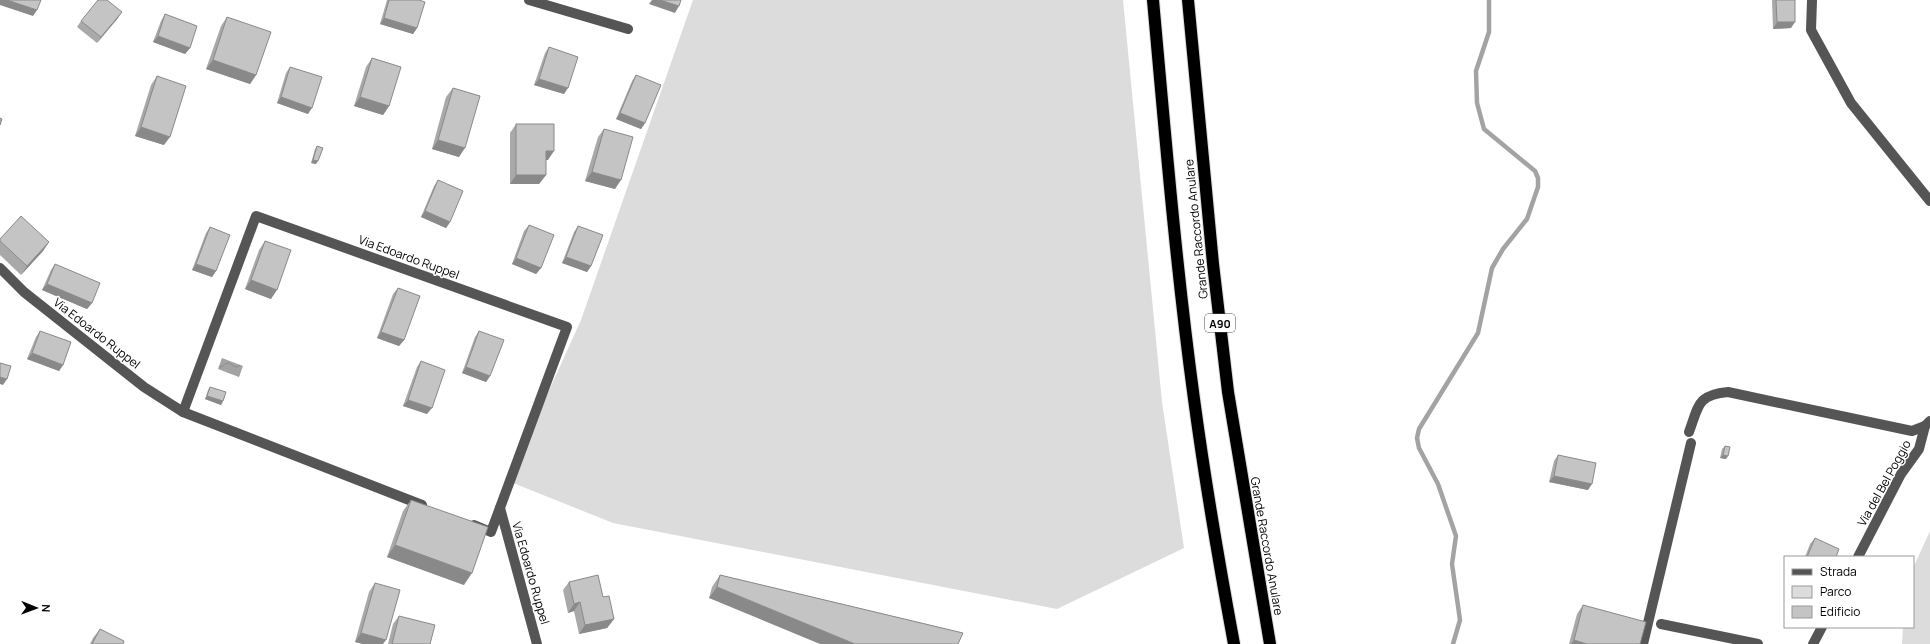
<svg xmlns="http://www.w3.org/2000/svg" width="1930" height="644" viewBox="0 0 1930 644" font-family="Manrope,sans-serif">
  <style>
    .green { fill: #dcdcdc }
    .water { fill: url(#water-waves) }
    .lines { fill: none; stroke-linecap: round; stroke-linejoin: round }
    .stream { stroke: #a3a3a3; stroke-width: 4.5 }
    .highway-casing { stroke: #dbdbdb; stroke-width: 14 }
    .minor { stroke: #555; stroke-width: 10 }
    .highway { stroke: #000; stroke-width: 12 }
    .wall { fill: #a9a9a9 }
    .shaded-wall { fill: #898989 }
    .building { fill: #c4c4c4; stroke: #898989 }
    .labels { text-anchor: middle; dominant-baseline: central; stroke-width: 3; stroke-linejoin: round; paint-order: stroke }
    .shield { fill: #fff; stroke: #4c4c4c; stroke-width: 1 }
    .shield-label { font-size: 11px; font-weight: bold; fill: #000 }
    .street-label { font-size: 12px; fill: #000; stroke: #fff }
  </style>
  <defs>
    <pattern id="water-waves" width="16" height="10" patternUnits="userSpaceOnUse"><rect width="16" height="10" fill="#a3a3a3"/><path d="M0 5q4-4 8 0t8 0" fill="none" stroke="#8b8b8b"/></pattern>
  </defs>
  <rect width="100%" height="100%" fill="#fff"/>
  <g class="green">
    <path d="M693 0H1123L1162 402 1184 548 1057 609 613 523 508 481 581 320Z"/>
    <path d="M1930 531V644H1902L1903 627H1913V568Z"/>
  </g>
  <path class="water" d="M222 358 243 366 239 377 218 369Z"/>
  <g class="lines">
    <path class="stream" d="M1453 644 1460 620 1452 564 1456 536 1438 484 1419 448 1417 438 1419 429 1478 333 1492 268 1503 249 1527 219 1538 187V178L1535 171 1484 129 1477 103 1476 71 1489 32V0"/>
    <defs>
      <g id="highway">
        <path d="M1153 0C1165 133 1176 267 1194 399 1205 481 1219 563 1234 644"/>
        <path d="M1188 0 1213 264 1228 392 1270 644"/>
      </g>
    </defs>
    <use href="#highway" class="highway-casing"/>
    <g class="minor">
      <path d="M529 0 628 29"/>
      <path d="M1812 0 1811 30 1851 103 1930 201"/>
      <path d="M0 268 24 292 144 387 183 412 422 505"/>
      <path d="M183 412 256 216 567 327 491 532 474 525"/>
      <path d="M1689 432C1699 405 1697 395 1728 392L1912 431 1925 426"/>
      <path d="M500 508 537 644"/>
      <path d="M1858 557 1901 474 1919 449 1925 426 1930 421"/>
      <path d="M1661 624 1758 644"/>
      <path d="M1643 644 1691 443"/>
      <path d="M1813 644 1822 627"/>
    </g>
    <use href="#highway" class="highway"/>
  </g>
  <g class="wall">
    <path d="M387 0H419L417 28 413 34 380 24Z"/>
    <path d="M1772 0H1795L1791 28 1773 29Z"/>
    <path d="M165 14 190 48 185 54 153 42 161 21Z"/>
    <path d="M227 17 256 75 250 84 206 69 221 26Z"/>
    <path d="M118 18 97 43 77 27 81 21Z"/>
    <path d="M549 47 564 94 534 85 545 53Z"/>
    <path d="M372 58 389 106 383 115 354 106 366 67Z"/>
    <path d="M290 67 308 114 277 103 286 73Z"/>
    <path d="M636 75 645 123 641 129 616 119 632 81Z"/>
    <path d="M157 76 164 145 135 136 151 85Z"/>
    <path d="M453 88 459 157 432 149 446 97Z"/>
    <path d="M516 124 548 160H546V175L539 184H510V133Z"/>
    <path d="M604 129 615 189 585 181 598 137Z"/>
    <path d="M317 146 316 164 311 163 315 149Z"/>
    <path d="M438 180 450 222 446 228 421 217 434 186Z"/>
    <path d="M529 225 541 268 536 274 512 264 524 231Z"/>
    <path d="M578 226 591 266 587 272 562 263 574 232Z"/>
    <path d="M210 227 216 271 212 277 192 270 206 233Z"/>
    <path d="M0 239 49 242 43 251 21 275 0 255Z"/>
    <path d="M265 241 271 299 245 289 259 250Z"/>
    <path d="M55 264 92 303 87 309 42 290 51 270Z"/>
    <path d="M398 288 404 340 399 346 377 338 393 294Z"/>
    <path d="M40 331 63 365 59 371 27 359 36 337Z"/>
    <path d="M479 331 490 376 486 382 462 373 475 337Z"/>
    <path d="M421 361 427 414 403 406 417 367Z"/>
    <path d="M210 387 223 401 221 405 205 399 208 390Z"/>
    <path d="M1725 446 1726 459 1720 458 1722 449Z"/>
    <path d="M1558 455 1588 490 1549 482 1554 461Z"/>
    <path d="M411 500 464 585 387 557 403 511Z"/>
    <path d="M1815 538 1836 557H1805L1810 544Z"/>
    <path d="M720 575 963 633 709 598 712 587Z"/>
    <path d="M569 582 603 597 614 619 607 628 579 634 574 611 568 613 563 590Z"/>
    <path d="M375 583 383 644H363L355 642 369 592Z"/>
    <path d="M1583 605 1640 644H1569L1577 614Z"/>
    <path d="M399 616 430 644H388L393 624Z"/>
    <path d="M100 629 123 644H90L93 638Z"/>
  </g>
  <g class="shaded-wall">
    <path d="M0 0H7L37 10 33 16 0 5Z"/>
    <path d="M652 0H660L679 6 675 13 649 4Z"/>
    <path d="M122 12 118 18 97 43 101 37Z"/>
    <path d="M384 18 417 28 413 34 380 24Z"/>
    <path d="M1777 22H1795L1791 28 1773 29Z"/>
    <path d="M158 36 190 48 185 54 153 42Z"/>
    <path d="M213 60 256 75 250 84 206 69Z"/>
    <path d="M539 79 568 88 564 94 534 85Z"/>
    <path d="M281 97 312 108 308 114 277 103Z"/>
    <path d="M360 97 389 106 383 115 354 106Z"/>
    <path d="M620 113 645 123 641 129 616 119Z"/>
    <path d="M141 127 170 137 164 145 135 136Z"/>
    <path d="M438 140 465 148 459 157 432 149Z"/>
    <path d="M546 151H554L548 160H539Z"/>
    <path d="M313 160 318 161 316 164 311 163Z"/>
    <path d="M592 172 621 180 615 189 585 181Z"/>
    <path d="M516 175H546L539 184H510Z"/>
    <path d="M425 211 450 222 446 228 421 217Z"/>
    <path d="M49 242 43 251 21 275 27 266Z"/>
    <path d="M566 257 591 266 587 272 562 263Z"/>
    <path d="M516 258 541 268 536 274 512 264Z"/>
    <path d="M196 264 216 271 212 277 192 270Z"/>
    <path d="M251 280 277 290 271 299 245 289Z"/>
    <path d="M47 284 92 303 87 309 42 290Z"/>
    <path d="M381 332 404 340 399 346 377 338Z"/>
    <path d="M32 353 63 365 59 371 27 359Z"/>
    <path d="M466 367 490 376 486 382 462 373Z"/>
    <path d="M0 377 7 379 3 385 0 384Z"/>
    <path d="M207 396 223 401 221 405 205 399Z"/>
    <path d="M408 400 432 408 427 414 403 406Z"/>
    <path d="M1723 455 1728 456 1726 459 1720 458Z"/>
    <path d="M1554 476 1592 484 1588 490 1549 482Z"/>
    <path d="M395 545 472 573 464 585 387 557Z"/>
    <path d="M717 587 855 644H820L709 598Z"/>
    <path d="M580 602 574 611 568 613 574 604Z"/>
    <path d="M614 619 607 628 579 634 585 625Z"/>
    <path d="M361 633 386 640 383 644H363L355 642Z"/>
    <path d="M1574 640 1587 644H1571Z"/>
  </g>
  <g class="building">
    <path d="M7 0H41L37 10Z"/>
    <path d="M98 0H107L122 12 101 37 81 21Z"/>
    <path d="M389 0H419L425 2 417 28 384 18Z"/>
    <path d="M660 0H681L679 6Z"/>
    <path d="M1776 0H1795V22H1777Z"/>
    <path d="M165 14 197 26 190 48 158 36Z"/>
    <path d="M227 17 271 32 256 75 213 60Z"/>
    <path d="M549 47 578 57 568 88 539 79Z"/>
    <path d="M372 58 401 67 389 106 360 97Z"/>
    <path d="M290 67 322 77 312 108 281 97Z"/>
    <path d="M636 75 661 85 645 123 620 113Z"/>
    <path d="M157 76 186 86 170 137 141 127Z"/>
    <path d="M453 88 480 96 465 148 438 140Z"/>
    <path d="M0 118 2 119 0 125Z"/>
    <path d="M516 124H554V151H546V175H516Z"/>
    <path d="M604 129 633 137 621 180 592 172Z"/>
    <path d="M317 146 323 148 318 161 313 160Z"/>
    <path d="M438 180 463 191 450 222 425 211Z"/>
    <path d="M21 216 49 242 27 266 0 241V239Z"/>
    <path d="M529 225 554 235 541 268 516 258Z"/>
    <path d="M578 226 603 235 591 266 566 257Z"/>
    <path d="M210 227 230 235 216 271 196 264Z"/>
    <path d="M265 241 291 250 277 290 251 280Z"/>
    <path d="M55 264 100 283 92 303 47 284Z"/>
    <path d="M398 288 420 296 404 340 381 332Z"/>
    <path d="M40 331 71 342 63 365 32 353Z"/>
    <path d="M479 331 504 340 490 376 466 367Z"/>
    <path d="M421 361 445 370 432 408 408 400Z"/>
    <path d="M0 363 11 366 7 379 0 377Z"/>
    <path d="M210 387 226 392 223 401 207 396Z"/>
    <path d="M1725 446 1730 447 1728 456 1723 455Z"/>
    <path d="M1558 455 1596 463 1592 484 1554 476Z"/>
    <path d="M411 500 488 527 472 573 395 545Z"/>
    <path d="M1815 538 1839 549 1836 557H1807Z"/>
    <path d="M598 575 603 597 609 596 614 619 585 625 580 602 574 604 569 582Z"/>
    <path d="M720 575 963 633 958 644H855L717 587Z"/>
    <path d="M375 583 400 590 386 640 361 633Z"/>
    <path d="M1583 605 1646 622 1640 644H1587L1574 640Z"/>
    <path d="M399 616 435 625 430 644H392Z"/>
    <path d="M100 629 124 641 123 644H92Z"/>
  </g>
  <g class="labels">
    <rect class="shield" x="1205" y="314" width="30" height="18" rx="3"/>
    <g class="shield-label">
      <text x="1220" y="323">A90</text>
    </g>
    <g class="street-label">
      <text transform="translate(1196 229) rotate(-96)">Grande Raccordo Anulare</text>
      <text transform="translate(409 257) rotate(20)">Via Edoardo Ruppel</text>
      <text transform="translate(97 333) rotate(38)">Via Edoardo Ruppel</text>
      <text transform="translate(1884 483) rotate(-61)">Via del Bel Poggio</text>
      <text transform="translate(1267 546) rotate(80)">Grande Raccordo Anulare</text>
      <text transform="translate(531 573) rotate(74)">Via Edoardo Ruppel</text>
    </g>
  </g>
  <rect x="1784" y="556" width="130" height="72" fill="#ffffff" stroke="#999999"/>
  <rect x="1792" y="569" width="20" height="6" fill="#555555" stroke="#999999"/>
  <text x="1820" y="576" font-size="12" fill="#000000">Strada</text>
  <rect x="1792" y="586" width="20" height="12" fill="#dcdcdc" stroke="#999999"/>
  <text x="1820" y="596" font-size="12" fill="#000000">Parco</text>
  <rect x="1792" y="606" width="20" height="12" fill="#c4c4c4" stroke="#999999"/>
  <text x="1820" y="616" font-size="12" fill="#000000">Edificio</text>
  <g transform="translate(36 608) rotate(91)" stroke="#ffffff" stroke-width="3" paint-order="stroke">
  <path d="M0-3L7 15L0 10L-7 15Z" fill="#000000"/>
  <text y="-6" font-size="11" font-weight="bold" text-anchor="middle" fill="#000000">N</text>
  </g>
</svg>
